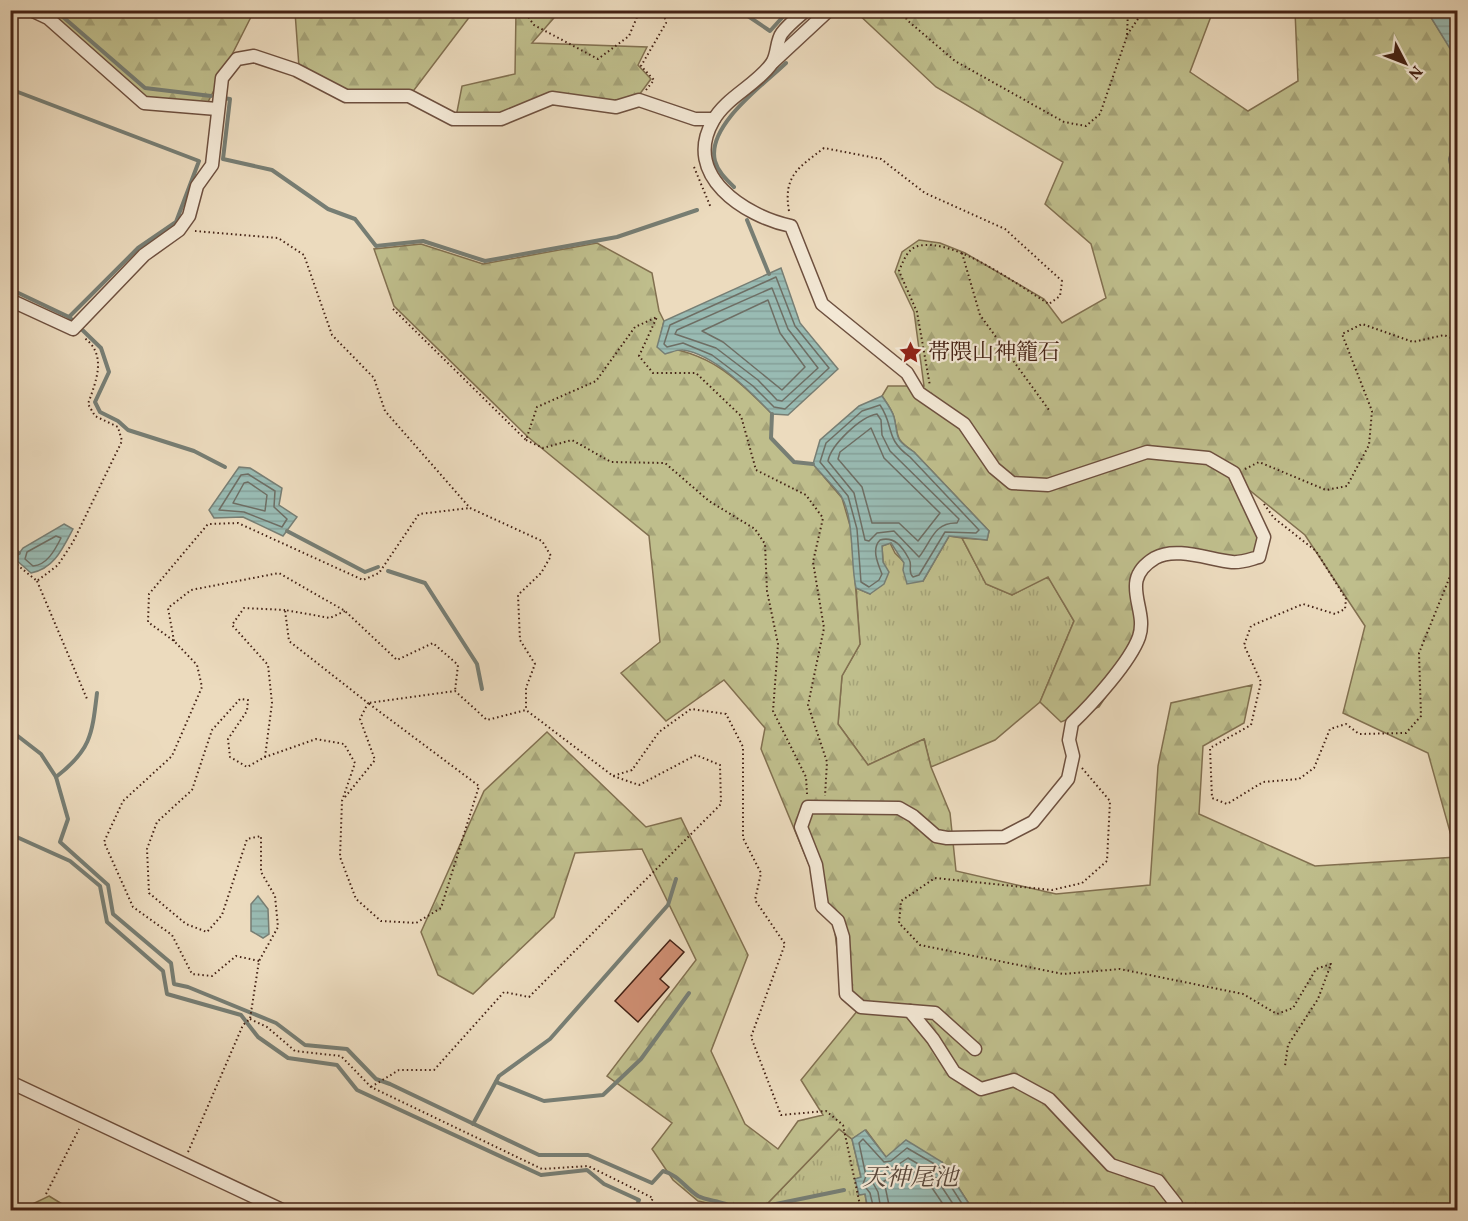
<svg xmlns="http://www.w3.org/2000/svg" width="1468" height="1221" viewBox="0 0 1468 1221" font-family="Vollkorn,'Noto Serif JP',serif">
  <style>
    .grass { fill: url(#grass-tufts); stroke: #827050; stroke-width: 1.5 }
    .forest { fill: url(#forest-firs); stroke: #827050; stroke-width: 1.5 }
    .water { fill: url(#water-rules); stroke: #777e74; stroke-width: 1.5 }
    .lines { fill: none; stroke-linecap: round; stroke-linejoin: round }
    .shore { stroke: #6e6e64; stroke-width: 1.5 }
    .stream { stroke: #777e74; stroke-width: 4 }
    .building { fill: #cd8d71; stroke: #442215; stroke-width: 1.5 }
    .minor-casing { stroke: #6e503f; stroke-width: 15 }
    .path { stroke: #442215; stroke-width: 2; stroke-dasharray: 1.5 3; stroke-linecap: butt }
    .minor { stroke: #f3e8d5; stroke-width: 12 }
    .labels { text-anchor: middle; dominant-baseline: central; stroke-width: 4.5; stroke-linejoin: round; paint-order: stroke }
    .poi-label { font-size: 22px; fill: #442215; stroke: #f3e8d5; text-anchor: start }
    .water-label { font-size: 24px; font-style: italic; fill: #59483c; stroke: #f3e8d5 }
  </style>
  <defs>
    <pattern id="grass-tufts" width="24" height="20" patternUnits="userSpaceOnUse" patternTransform="scale(1.5)"><rect width="24" height="20" fill="#bfbe8c"/><path d="M3 7l-1-3M5 7V3M7 7l1-3M15 17l-1-3M17 17v-4M19 17l1-3" fill="none" stroke="#a5a378"/></pattern>
    <pattern id="forest-firs" width="22" height="20" patternUnits="userSpaceOnUse" patternTransform="scale(1.5)"><rect width="22" height="20" fill="#bfbe8c"/><path d="M5 1l3.5 6h-7zM16 11l3.5 6h-7z" fill="#a5a378"/></pattern>
    <pattern id="water-rules" width="6" height="5" patternUnits="userSpaceOnUse" patternTransform="scale(1.5)"><rect width="6" height="5" fill="#99bbb3"/><path d="M0 2.5h6" fill="none" stroke="#85a099"/></pattern>
  </defs>
  <rect width="100%" height="100%" fill="#ecdbbe"/>
  <filter id="stains"><feTurbulence type="fractalNoise" baseFrequency=".00333" numOctaves="4"/><feColorMatrix values="0 0 0 0 .2 0 0 0 0 .09 0 0 0 0 .02 0 0 0 .5 -.17"/></filter>
  <radialGradient id="worn" r=".72"><stop offset=".6" stop-color="#630" stop-opacity="0"/><stop offset="1" stop-color="#630" stop-opacity=".3"/></radialGradient>
  <g class="grass">
    <path d="M949 536 962 538 986 584 1012 595 1048 576 1074 621 1040 702 995 740 931 767 924 739 868 765 838 724 842 676 860 644 856 588 870 594 883 562 882 546 890 543 895 553 923 581Z"/>
    <path d="M839 1129 852 1139 861 1177 856 1179 859 1195 865 1194 868 1210H780L767 1204Z"/>
  </g>
  <g class="forest">
    <path d="M1146 10 1156 13V10L1213 11 1190 72 1248 111 1298 81 1295 11H1427L1458 60 1457 125 1449 159 1458 218 1457 1210H973L942 1162 886 1157 866 1130 852 1139 839 1129 767 1204 734 1209 698 1201 673 1180 652 1149 672 1123 607 1076 696 960 642 849 575 853 554 917 473 994 438 975 421 932 484 791 547 732 646 827 681 818 748 955 711 1051 745 1124 778 1149 798 1121 823 1115 801 1080 858 1010 843 997 834 925 761 749 765 728 724 680 666 721 621 673 660 642 649 536 528 437 394 306 374 249 421 244 483 264 597 243 652 273 659 311 664 321 658 347C708 351 737 378 772 414L771 438 794 462 813 464 842 498 851 529 860 644 842 676 838 724 868 765 924 739 931 767 950 813 956 871 1056 894 1150 885 1158 766 1171 703 1252 685 1244 723 1203 746 1199 814 1315 866 1457 857 1428 753 1343 713 1365 626 1305 535 1248 489 1263 559 1180 557 1160 560 1145 574 1139 593 1147 625 1143 641 1099 707 1061 722 1040 702 1074 621 1048 577 1012 595 986 584 962 538 987 540 989 531 914 452C894 438 899 438 894 417 892 410 886 402 882 396L888 386H924L914 312 895 272 902 252 919 240 940 243 965 253 1044 299 1062 323 1106 298 1091 244 1045 204 1063 162 936 87 855 11Z"/>
    <path d="M41 11H254L208 102 146 100Z"/>
    <path d="M291 11H474L411 94 349 93 299 67 295 12Z"/>
    <path d="M516 11H560L532 43 647 47 638 65 651 79 636 99 615 103 554 95 504 116 456 117 462 86 515 74Z"/>
    <path d="M49 1196 72 1210H20Z"/>
  </g>
  <g class="water">
    <path d="M1427 11H1457V60Z"/>
    <path d="M1457 125H1458L1457 218 1449 159Z"/>
    <path d="M781 268 800 323 838 369 788 415 772 414C751 392 714 354 683 350 678 349 670 353 665 354L657 347 664 321Z"/>
    <path d="M882 396C886 402 892 410 894 417 899 438 893 438 914 452L989 531 987 540 949 536 923 581 907 584 903 570 904 563 891 543 882 546 883 562 889 572 884 584 870 594 856 588C850 562 855 519 841 496 833 485 822 475 813 464L820 440 859 406Z"/>
    <path d="M239 467 250 468 282 488 279 505 297 517 283 536 243 517 214 518 209 510Z"/>
    <path d="M64 524 73 529C63 548 54 569 31 573L15 559 23 548Z"/>
    <path d="M258 896 268 909 269 934 263 938 251 931V904Z"/>
    <path d="M865 1130 886 1157 906 1140 942 1162 973 1210H868L865 1194 859 1195 855 1179 861 1177 852 1139Z"/>
  </g>
  <g class="lines">
    <g class="shore">
      <path d="M776 277 795 326 829 368 785 409 774 407 753 386 712 355 683 343 667 347 664 344 670 325Z"/>
      <path d="M772 288 788 329 818 368 782 401 777 400 758 380 716 348 675 334 677 330Z"/>
      <path d="M768 300 780 333 805 367 782 390 723 342 702 331Z"/>
      <path d="M880 405C895 427 884 438 910 457L979 530 976 533 945 532 919 575 913 577C907 571 913 566 909 559 902 546 894 536 880 540 871 549 878 564 882 574L879 580 869 587 861 582 857 529 848 496 820 462 826 443 862 411Z"/>
      <path d="M877 414 881 420 882 435 890 451 959 519 957 523C934 522 931 542 919 557L894 531 877 533 869 541 865 540 854 493 828 461C831 445 860 417 877 414Z"/>
      <path d="M871 428 884 458 940 513 918 541 899 523H872L862 487 838 459 840 452Z"/>
      <path d="M248 474 275 491 274 507 287 519 282 527 244 512 219 510 241 475Z"/>
      <path d="M248 482 267 495 265 511 233 503 244 483Z"/>
      <path d="M56 536 61 538C55 550 47 565 33 566L25 559 27 552Z"/>
      <path d="M874 1210 870 1193 863 1184 866 1176 859 1143 863 1139 884 1162 891 1161 907 1148 938 1166 966 1210"/>
      <path d="M881 1210 878 1192 873 1183V1168L890 1170 908 1158 932 1172 957 1210"/>
      <path d="M890 1210 884 1181 909 1169 926 1179 947 1210"/>
    </g>
    <g class="stream">
      <path d="M55 10 145 88 211 96"/>
      <path d="M739 10 770 31 789 10"/>
      <path d="M10 89 199 161 176 222 138 248 69 317"/>
      <path d="M223 98 230 99 223 159 272 170 328 209 355 219 376 246 423 241 485 261 617 237 697 210"/>
      <path d="M734 187C727 180 718 172 715 161 706 126 763 85 786 63"/>
      <path d="M747 220 769 274"/>
      <path d="M10 289 69 317 101 348 109 372 95 402 100 412 118 421 128 430 194 451 225 467"/>
      <path d="M772 414 771 438 794 462 813 464"/>
      <path d="M287 531 365 572 378 567"/>
      <path d="M10 546 19 553"/>
      <path d="M388 571 425 583 477 664 482 689"/>
      <path d="M10 730 41 754 56 777 68 819 60 842 108 885 113 914 171 963 174 984 188 987 276 1023 305 1045 347 1049 376 1079 390 1084 539 1155H588L652 1183 663 1171C679 1175 685 1188 698 1196 709 1202 726 1200 734 1210"/>
      <path d="M56 777C91 750 92 735 97 693"/>
      <path d="M10 834 70 861 100 886 107 922 163 971 167 994 241 1015 258 1037 288 1058 337 1065 357 1090 541 1175 587 1170 604 1184 639 1200 635 1210"/>
      <path d="M496 1082 544 1101 603 1095 641 1059 689 993"/>
      <path d="M473 1124 499 1076 550 1039 668 905 676 879"/>
      <path d="M747 1210 844 1190"/>
    </g>
  </g>
  <path class="building" d="M670 940 684 952 660 979 669 987 638 1022 615 1001Z"/>
  <g class="lines">
    <defs>
      <g id="minor">
        <path d="M31 10 48 18 144 103 217 109"/>
        <path d="M806 10C798 17 788 25 782 33 776 41 778 54 772 63 757 85 726 97 713 121 682 175 744 216 791 226L822 304 907 373 919 393 964 424 994 468 1012 483 1048 485 1147 452 1208 458 1234 473 1264 537 1259 557C1251 559 1241 563 1232 562 1210 560 1176 546 1155 558 1117 581 1149 608 1139 637 1130 662 1092 704 1072 723L1069 740 1073 756 1068 779 1033 822 1004 837 947 838 936 836 913 816 899 808 808 807 801 827 816 865 822 906 838 921 843 937 846 994 861 1007 935 1013 975 1049"/>
        <path d="M773 62 829 10"/>
        <path d="M10 300 73 329 144 255 179 230 189 216 197 186 212 165 222 78 237 59 254 56 296 70 346 96H409L453 119H501L552 98 616 107 639 100 695 119H714"/>
        <path d="M910 1011 933 1039 954 1072 981 1089 1014 1080 1049 1099 1111 1165 1158 1181 1176 1204V1210"/>
        <path d="M10 1082 282 1210"/>
      </g>
    </defs>
    <use href="#minor" class="minor-casing"/>
    <g class="path">
      <path d="M523 10 534 25 598 59 629 36 640 10"/>
      <path d="M902 10 907 20 955 61 1064 122 1086 126 1100 114 1127 36 1128 10"/>
      <path d="M1127 35 1144 10"/>
      <path d="M646 90 654 80 641 66 666 23 663 10"/>
      <path d="M694 167 711 208"/>
      <path d="M789 211C783 176 798 168 824 148L881 159 925 193 1005 229 1062 281 1060 296 1049 304C1019 286 954 237 918 246 907 249 903 262 899 271L917 312 930 386"/>
      <path d="M195 231 278 238 304 255 332 335 374 378 385 411 470 508 542 541 551 556 541 573 518 595 520 640 535 664 526 688V710"/>
      <path d="M962 253 980 315 1049 410"/>
      <path d="M393 309 526 440 537 407 596 381 635 327 657 317 639 356 653 373H696L741 416 756 470 806 495 823 518 813 562 824 628 808 705 827 762 825 796"/>
      <path d="M526 440 543 448 572 440 611 462 665 463 709 501 755 529 765 544 767 591 778 644 773 711 806 777 807 794"/>
      <path d="M1245 469 1259 462 1326 490 1347 486 1369 445 1372 411 1342 334 1362 324 1413 342 1444 335 1458 341"/>
      <path d="M1264 504 1274 518 1316 551 1346 599 1345 609 1335 614 1303 604 1251 626 1244 645 1261 682 1251 725 1210 748 1212 798 1227 804 1263 782 1299 779 1314 768 1330 729 1346 724 1359 734 1406 733 1421 716 1419 653 1453 569 1458 567"/>
      <path d="M10 559 37 581 58 565 73 542 122 441 118 427 95 416 88 404C96 381 108 354 83 337"/>
      <path d="M37 581 87 699"/>
      <path d="M174 641 168 608 191 590 279 573 345 611 397 660 433 643 458 665 455 691"/>
      <path d="M265 757 272 703 268 665 232 625 244 608 285 610"/>
      <path d="M1082 768 1110 801 1107 861 1082 883 1052 890 935 878 901 901 899 923 920 945 1063 974 1120 969 1243 994 1277 1014 1293 1008 1316 969 1331 964 1318 999 1288 1045 1285 1066"/>
      <path d="M345 797 375 760 360 719 368 703 289 641 285 610 330 618 345 611"/>
      <path d="M259 961 236 956 212 976 192 974 172 935 133 907 104 842 123 801 172 756 202 687 197 665 174 641 148 622 149 594 208 524 238 523 363 580 379 573 419 514 470 508"/>
      <path d="M250 1019 267 1027 295 1051 341 1056 371 1087 542 1169 588 1166 653 1198 647 1210"/>
      <path d="M371 1087 399 1070H434L504 992 529 997 721 804 720 765 696 755 639 785 613 776"/>
      <path d="M188 1152 243 1025 250 1019 259 961 278 927 275 896 261 872V836L247 839 222 915 207 932 186 924 149 893 147 849 157 822 192 790 212 730 240 699 248 700 247 711 228 739 230 757 247 767 265 757 316 739 344 744 355 763 342 801 340 857 356 899 381 921 416 923 441 908 479 786 368 703 455 691 487 720 526 710 613 776 632 770 659 732 691 709 726 714 743 747V838L761 873 755 900 785 944 751 1037 781 1115 826 1111 843 1125 861 1210"/>
      <path d="M46 1194 79 1129"/>
    </g>
    <use href="#minor" class="minor"/>
  </g>
  <defs>
    <symbol id="sight-bare" viewBox="-9 -9 18 18"><path d="M0-6L1.8-2.2L6-1.7L2.9 1.2L3.7 5.4L0 3.3L-3.7 5.4L-2.9 1.2L-6-1.7L-1.8-2.2Z" fill="#8f2418" stroke="#f3e8d5" stroke-width="2.5" paint-order="stroke"/></symbol>
  </defs>
  <g fill-rule="evenodd">
    <use href="#sight-bare" x="894" y="336" width="33" height="33"/>
  </g>
  <g class="labels">
    <g class="poi-label">
      <text x="928" y="353">帯隈山神籠石</text>
    </g>
    <g class="water-label">
      <text x="910" y="1179">天神尾池</text>
    </g>
  </g>
  <rect width="1468" height="1221" fill="none" stroke="#ecdbbe" stroke-width="36"/>
  <rect x="12" y="12" width="1444" height="1197" fill="none" stroke="#442215" stroke-width="3"/>
  <rect x="18" y="18" width="1432" height="1185" fill="none" stroke="#442215" stroke-width="1.5"/>
  <g transform="translate(1405 63) rotate(132)" stroke="#f3e8d5" stroke-width="4.5" paint-order="stroke">
  <path d="M0-4.5L10 22L0 15L-10 22Z" fill="#442215"/>
  <text y="-9" font-size="16" font-weight="bold" text-anchor="middle" fill="#442215">N</text>
  </g>
  <rect width="100%" height="100%" filter="url(#stains)"/>
  <rect width="100%" height="100%" fill="url(#worn)"/>
</svg>
